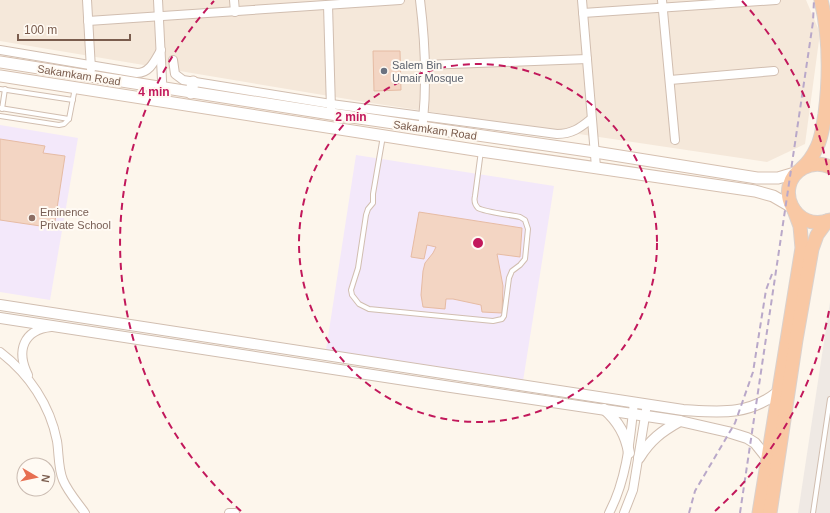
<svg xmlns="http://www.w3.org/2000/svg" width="830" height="513" viewBox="0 0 830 513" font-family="Helvetica,sans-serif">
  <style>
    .residential { fill: #f5e8da }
    .industrial { fill: #efe9e4 }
    .education { fill: #f3e8fa }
    .building { fill: #f3d5c3; stroke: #e6bba3 }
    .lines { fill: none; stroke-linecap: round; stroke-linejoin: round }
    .service-casing { stroke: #d1beb0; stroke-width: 6 }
    .minor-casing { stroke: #d1beb0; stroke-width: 10 }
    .tertiary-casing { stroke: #d1beb0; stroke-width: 12 }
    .secondary-casing { stroke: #d6c0b0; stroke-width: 13 }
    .trunk-casing { stroke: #dad1cd; stroke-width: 15 }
    .service { stroke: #fff; stroke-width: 4 }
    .minor { stroke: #fff; stroke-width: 8 }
    .tertiary { stroke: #fff; stroke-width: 10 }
    .secondary { stroke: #fff; stroke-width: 11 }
    .trunk { stroke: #f9c8a4; stroke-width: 13 }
    .rail { stroke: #b9a8c9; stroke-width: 2; stroke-dasharray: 6 4; stroke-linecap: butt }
    .ring { fill: none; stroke: #c2185b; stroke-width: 2; stroke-dasharray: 7 5 }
    .worship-dot { fill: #6b7280; stroke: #fffaf3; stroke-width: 1.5 }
    .education-dot { fill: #8d6e63; stroke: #fffaf3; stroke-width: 1.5 }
    .labels { text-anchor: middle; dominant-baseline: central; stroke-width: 4; stroke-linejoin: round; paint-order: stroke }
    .worship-label { font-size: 11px; fill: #5b616d; stroke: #fffaf3; text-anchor: start }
    .street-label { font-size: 11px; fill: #7a5c4d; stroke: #fffaf3 }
    .education-label { font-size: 11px; fill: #785e54; stroke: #fffaf3; text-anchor: start }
    .centre { fill: #c2185b; stroke: #fffaf3; stroke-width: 2 }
    .ring-label { font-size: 12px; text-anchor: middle; font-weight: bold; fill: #c2185b; stroke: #fffaf3; stroke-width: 4; stroke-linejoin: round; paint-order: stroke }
  </style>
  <rect width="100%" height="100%" fill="#fdf6ec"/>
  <path class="residential" d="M0 0H806L820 33 805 144 767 162 371 103 0 41Z"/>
  <path class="industrial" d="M830 302V513H798Z"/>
  <g class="education">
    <path d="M0 125 78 138 50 300 0 292Z"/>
    <path d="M356 155 554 186 523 381 326 350Z"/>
  </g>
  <g class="building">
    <path d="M373 51H400L401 90 374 91Z"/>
    <path d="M0 139 45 146 43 153 65 156 54 228 0 220Z"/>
    <path d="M419 212 522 228 520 257 497 254 503 286 502 313 482 312 481 305 453 299H446L445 309 423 307 421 295 423 271 425 263 433 253 436 247 427 245 424 259 411 257Z"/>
  </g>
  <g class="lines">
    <defs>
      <g id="service">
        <path d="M0 89 73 100"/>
        <path d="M0 108 69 119"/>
        <path d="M2 109 5 89"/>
        <path d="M0 116 59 125 64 124 69 119 75 88"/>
        <path d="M383 136 373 194V203L368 209 366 215 358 268 351 290 352 295 359 304 369 309 493 321 502 319 504 316 509 278 512 271 520 265 525 259 528 229 525 220 520 217C512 215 484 212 478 208 474 204 474 200 475 196L481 151"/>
        <path d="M813 513 830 399"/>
      </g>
      <g id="minor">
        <path d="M87 0 91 69"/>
        <path d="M158 0 163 100"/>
        <path d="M234 0 235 12"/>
        <path d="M420 0C425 40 427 80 423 121"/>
        <path d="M582 0 596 167"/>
        <path d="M662 0 675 140"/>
        <path d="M328 5 331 109"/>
        <path d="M583 13 776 0"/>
        <path d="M88 21 400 0"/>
        <path d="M0 50 137 73C150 73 155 60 161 50"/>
        <path d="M173 60 175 74 183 80 331 104 557 134C572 134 580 128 591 119"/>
        <path d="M425 65 587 59"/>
        <path d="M670 80 774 71"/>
        <path d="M0 352C29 374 50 405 57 441 59 453 58 468 63 480 68 492 78 503 85 513"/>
        <path d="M28 375C16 351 23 330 51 327"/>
        <path d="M229 513H235"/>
        <path d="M609 513C627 479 630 440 634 402"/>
        <path d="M624 513 633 490 647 404"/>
      </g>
      <g id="tertiary">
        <path d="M0 305 683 410C719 412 748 416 778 392"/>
        <path d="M0 318 451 387 680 421 728 432 747 438 755 443 767 458"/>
        <path d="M604 409C618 421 626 434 629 453"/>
        <path d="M639 458C650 440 662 431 680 421"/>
      </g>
      <g id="secondary">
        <path d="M0 62 331 114 595 152 757 178H778L798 172"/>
        <path d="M0 76 481 151 755 191 773 196 792 207"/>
        <path d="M191 93 193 82"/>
      </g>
      <g id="trunk">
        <path d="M830 167C821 163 812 163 803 168 772 186 795 234 830 220"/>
        <path d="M801 169C808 163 813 156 817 147 822 137 823 125 825 114 830 75 830 38 821 0"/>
        <path d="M759 513 802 248 800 226 794 210"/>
        <path d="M770 513 796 340 812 249 817 235 827 221"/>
      </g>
    </defs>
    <use href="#service" class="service-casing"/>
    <use href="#minor" class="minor-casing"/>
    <use href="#tertiary" class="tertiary-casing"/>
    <use href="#secondary" class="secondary-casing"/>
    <use href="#trunk" class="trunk-casing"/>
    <use href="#service" class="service"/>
    <use href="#minor" class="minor"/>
    <use href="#tertiary" class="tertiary"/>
    <use href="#secondary" class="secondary"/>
    <use href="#trunk" class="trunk"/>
    <g class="rail">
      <path d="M689 513 695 491 735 423 753 372 766 290 772 274"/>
      <path d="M740 513 813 22 814 0"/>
    </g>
  </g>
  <g class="ring">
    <circle cx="478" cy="243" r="179"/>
    <path d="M829 311A358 358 0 0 1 715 511M241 511A358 358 0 0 1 214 1M742 1A358 358 0 0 1 829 175"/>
  </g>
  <circle class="worship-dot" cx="384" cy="71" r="4"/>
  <circle class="education-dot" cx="32" cy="218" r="4"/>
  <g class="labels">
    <g class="worship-label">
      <text x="392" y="65">Salem Bin<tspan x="392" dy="13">Umair Mosque</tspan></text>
    </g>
    <g class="street-label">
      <text transform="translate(79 75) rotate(9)">Sakamkam Road</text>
      <text transform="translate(435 130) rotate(8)">Sakamkam Road</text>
    </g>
    <g class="education-label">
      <text x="40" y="212">Eminence<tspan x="40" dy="13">Private School</tspan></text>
    </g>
  </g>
  <circle cx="478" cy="243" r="6" class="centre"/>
  <g class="ring-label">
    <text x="154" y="96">4 min</text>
    <text x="351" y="121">2 min</text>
  </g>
  <g transform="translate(36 477) rotate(99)"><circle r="19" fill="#fffaf3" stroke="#cabbb1"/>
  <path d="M0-3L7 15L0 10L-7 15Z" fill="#e76f51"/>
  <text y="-6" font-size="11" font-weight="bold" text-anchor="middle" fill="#7a5c4d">N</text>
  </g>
  <path d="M18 34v6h112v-6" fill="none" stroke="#7a5c4d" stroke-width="2"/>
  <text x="24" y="34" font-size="12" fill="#7a5c4d" stroke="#fffaf3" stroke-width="3" paint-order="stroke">100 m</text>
</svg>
